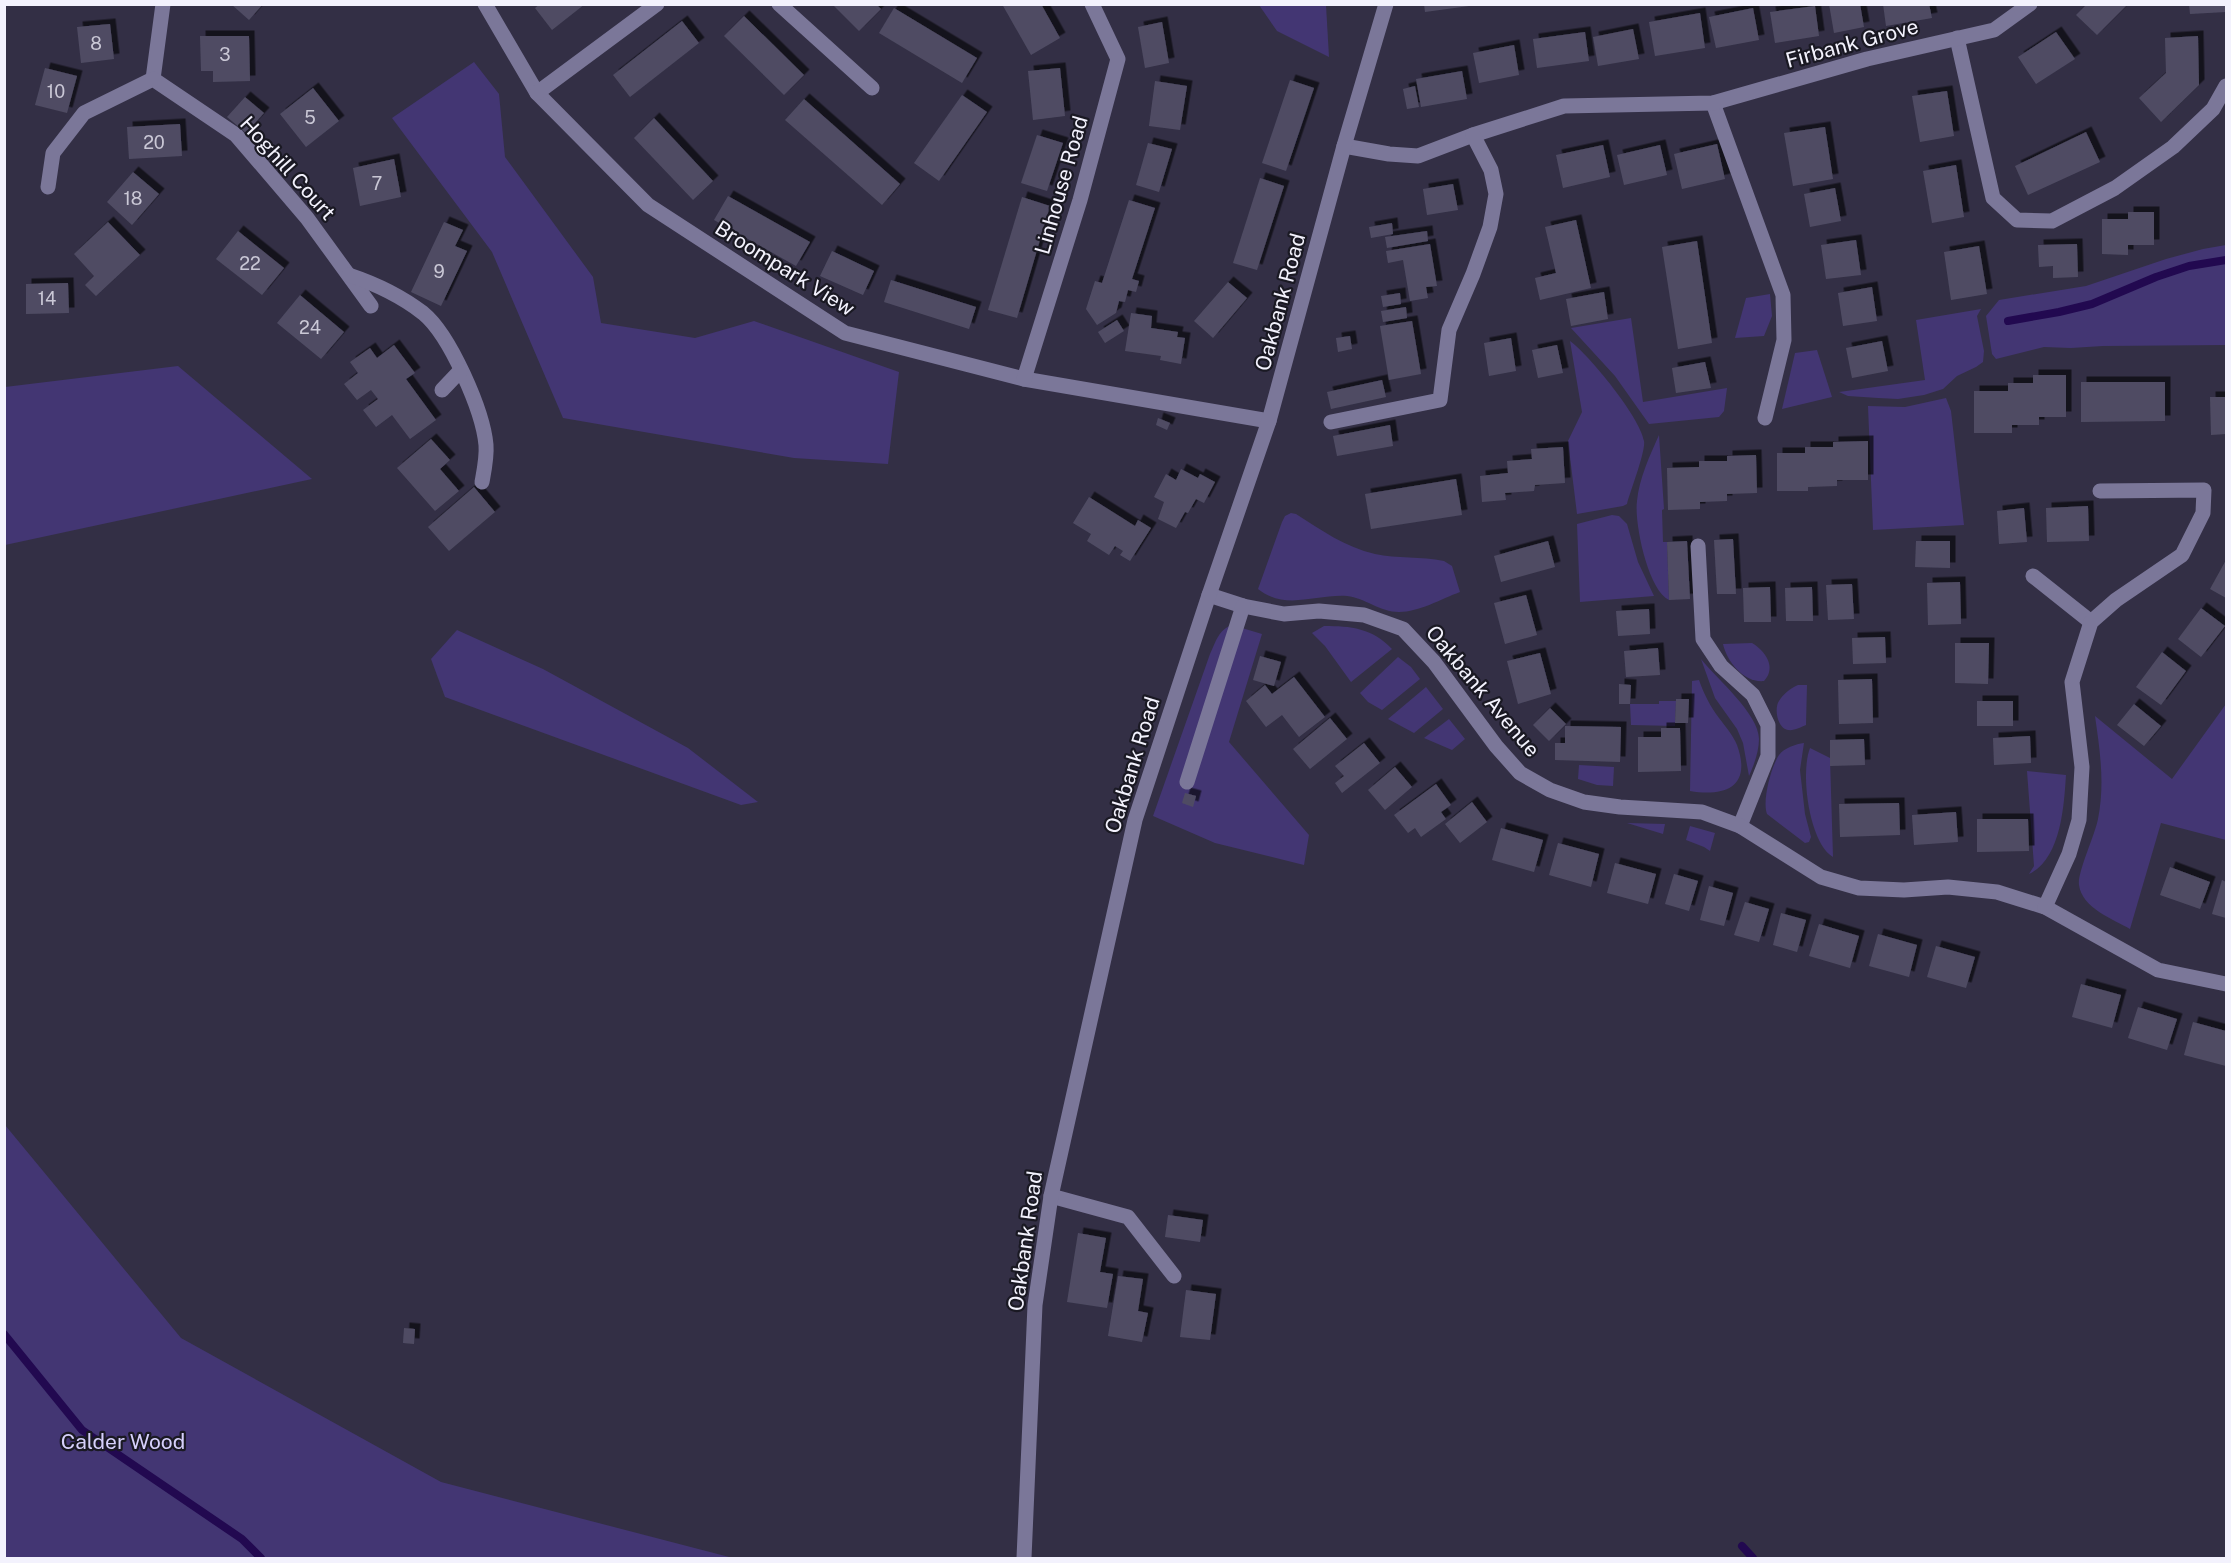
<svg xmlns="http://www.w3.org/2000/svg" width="2231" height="1563" viewBox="0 0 2231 1563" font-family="'Public Sans',sans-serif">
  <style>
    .green { fill: #433673 }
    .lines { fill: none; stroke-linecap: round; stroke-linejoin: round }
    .stream { stroke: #220950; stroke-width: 8 }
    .building { fill: #4f4c63; filter: url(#shadow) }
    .minor { stroke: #7b7799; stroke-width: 15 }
    .labels { text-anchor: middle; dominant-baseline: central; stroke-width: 4.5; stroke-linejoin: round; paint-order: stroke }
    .number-label { font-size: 18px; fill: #cac8d6 }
    .street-label { font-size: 21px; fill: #f3f2fd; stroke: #1a1923 }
    .park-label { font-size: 21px; fill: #d6d0fb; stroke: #1a1923 }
  </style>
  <defs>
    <filter id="shadow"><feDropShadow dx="5.5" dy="-5.5" stdDeviation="0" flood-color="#0009"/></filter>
  </defs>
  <rect width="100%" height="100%" fill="#332f45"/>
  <g class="green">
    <path d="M1259 5H1326L1329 57 1277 31Z"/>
    <path d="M474 62 499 94 505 157 593 277 601 323 695 338 754 321 899 372 888 464 794 458 563 418 492 252 392 118Z"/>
    <path d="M2226 245V345L2103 346 2071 348 2044 347 1996 359 1992 354 1986 316 1999 300 2086 286 2166 259 2203 249Z"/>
    <path d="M1770 294 1772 316 1764 336 1735 338 1746 298Z"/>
    <path d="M1981 309 1977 316 1984 351 1983 362 1976 367 1957 376 1943 389 1924 395 1898 399 1878 398 1848 396 1839 392 1925 380 1916 320Z"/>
    <path d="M1631 318 1643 402 1727 388 1724 411 1719 417 1649 424 1615 376 1571 328Z"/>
    <path d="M1570 341C1590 356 1640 417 1644 441 1646 451 1630 492 1627 504L1623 506 1577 514 1568 441 1582 412Z"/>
    <path d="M1817 350 1832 397 1782 409 1795 353Z"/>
    <path d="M178 366 312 479 5 545V387Z"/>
    <path d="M1946 398 1951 411 1964 525 1873 530 1868 406 1905 407Z"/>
    <path d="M1659 435 1664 509 1662 510 1663 542H1667L1669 600C1648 590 1634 523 1637 501 1639 479 1650 455 1659 435Z"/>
    <path d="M1291 513 1296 514C1321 530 1345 547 1375 554 1397 559 1421 556 1444 561L1452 566 1460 592C1441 599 1419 612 1399 612 1380 612 1365 598 1347 596 1316 594 1285 611 1258 589L1282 522 1285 516Z"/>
    <path d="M1612 515 1619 516 1627 524 1638 562 1654 596 1580 602 1577 524Z"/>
    <path d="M1232 625 1262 634 1229 742 1309 835 1304 865 1215 843 1153 816 1210 654C1216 642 1218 630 1232 625Z"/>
    <path d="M1324 626C1351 626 1372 628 1392 649L1351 682 1325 646 1312 633Z"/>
    <path d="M457 630 543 669 688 748 758 802 741 805 445 697 431 659Z"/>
    <path d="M1752 643C1765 651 1777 667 1764 681 1744 683 1727 662 1723 644Z"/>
    <path d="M1398 657 1411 667 1420 679 1382 710 1368 702 1360 693Z"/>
    <path d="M1701 659C1717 679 1759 714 1759 739 1759 751 1754 765 1749 776L1743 743 1737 729 1715 698Z"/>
    <path d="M1699 680C1704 694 1710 706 1719 718 1725 726 1733 735 1737 745 1752 786 1726 797 1690 791L1692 681Z"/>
    <path d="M1798 685H1807L1806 725C1801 727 1794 731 1788 730 1777 728 1774 708 1779 701 1783 694 1791 688 1798 685Z"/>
    <path d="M1426 687 1443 709 1414 733 1388 719Z"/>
    <path d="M1659 701H1676L1675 726 1631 725 1630 704H1659Z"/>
    <path d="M2226 704V840L2161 823 2130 929C2113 919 2082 908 2079 885 2077 873 2095 835 2098 819 2105 784 2100 751 2095 716L2172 779Z"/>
    <path d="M1449 719 1465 739 1452 750 1424 738Z"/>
    <path d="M1804 743 1800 770 1805 814 1811 837 1809 842 1805 843 1767 814C1762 801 1771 767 1779 755 1784 748 1796 744 1804 743Z"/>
    <path d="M1810 748 1830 758 1833 857C1809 843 1800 773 1810 748Z"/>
    <path d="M1579 765 1614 767 1613 786 1597 785 1578 779Z"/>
    <path d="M2027 771 2066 775C2064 806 2061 859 2029 874L2034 866Z"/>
    <path d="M1627 823 1665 824 1663 834Z"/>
    <path d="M1690 826 1715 833 1710 851 1704 847 1686 840Z"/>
    <path d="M5 1125 181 1338 441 1482 733 1558H5Z"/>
  </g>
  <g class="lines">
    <g class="stream">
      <path d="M2008 321 2059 312 2092 304 2156 277 2189 266 2226 260"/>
      <path d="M4 1334 82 1430 242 1539 261 1558"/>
      <path d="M1742 1546 1753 1558"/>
    </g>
  </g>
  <g class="building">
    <path d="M231 4H263L249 20Z"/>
    <path d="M540 4H585L552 30 535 8Z"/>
    <path d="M832 4H876L881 9 859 31Z"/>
    <path d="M1002 4H1041L1060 38 1031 55Z"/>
    <path d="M1424 4H1469V6L1425 12Z"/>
    <path d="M1829 4H1860L1864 27 1834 33Z"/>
    <path d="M1883 4H1929L1932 18 1886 26Z"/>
    <path d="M2189 4H2226V12L2190 14Z"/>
    <path d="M2086 5H2127L2097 35 2076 15Z"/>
    <path d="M1815 6 1819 36 1775 43 1770 12Z"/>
    <path d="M894 8 977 58 962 83 879 33Z"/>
    <path d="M1753 8 1759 40 1716 48 1709 17Z"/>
    <path d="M1700 13 1705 48 1655 56 1649 22Z"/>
    <path d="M744 16 804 75 784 95 724 36Z"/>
    <path d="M682 21 699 43 630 97 613 75Z"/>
    <path d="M1162 22 1169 63 1145 68 1138 27Z"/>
    <path d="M110 24 114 59 81 63 77 27Z"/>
    <path d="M1633 29 1639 59 1598 66 1593 37Z"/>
    <path d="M1585 32 1589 61 1537 68 1533 39Z"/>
    <path d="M2056 32 2075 59 2036 84 2018 57Z"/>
    <path d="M200 36H249L250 81 213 82V71H201Z"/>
    <path d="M2198 36 2199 85 2161 122 2139 98 2166 73 2165 38Z"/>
    <path d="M1514 45 1519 75 1479 83 1473 53Z"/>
    <path d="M45 68 77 76 67 113 35 105Z"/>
    <path d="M1060 68 1065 116 1033 120 1028 71Z"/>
    <path d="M1462 71 1467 99 1421 107 1416 79Z"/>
    <path d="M1290 80 1314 88 1286 171 1262 163Z"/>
    <path d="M1155 81 1187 86 1180 130 1149 126Z"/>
    <path d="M1415 86 1419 107 1407 109 1403 89Z"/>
    <path d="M313 88 339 121 306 147 280 114Z"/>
    <path d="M1947 91 1954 136 1920 142 1912 96Z"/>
    <path d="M962 95 987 112 939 181 914 163Z"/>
    <path d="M245 97 264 113 246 133 227 117Z"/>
    <path d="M804 99 900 184 882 205 785 120Z"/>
    <path d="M654 118 713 181 693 200 634 138Z"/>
    <path d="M180 124 182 156 129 159 127 127Z"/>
    <path d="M1825 127 1833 179 1793 186 1784 133Z"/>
    <path d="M2086 132 2100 162 2028 195 2015 166Z"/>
    <path d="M1037 135 1063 143 1047 191 1021 183Z"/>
    <path d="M1148 143 1172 149 1159 192 1136 185Z"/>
    <path d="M1717 144 1725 179 1682 189 1674 154Z"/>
    <path d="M1603 145 1610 177 1563 188 1556 155Z"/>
    <path d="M1660 145 1667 175 1624 185 1617 155Z"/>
    <path d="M394 159 401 197 360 206 353 168Z"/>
    <path d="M1956 165 1964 217 1932 223 1923 171Z"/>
    <path d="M133 172 159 194 132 225 107 202Z"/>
    <path d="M1260 178 1284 186 1257 270 1233 263Z"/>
    <path d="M1453 184 1458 210 1427 215 1423 189Z"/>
    <path d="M1835 188 1841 221 1810 227 1804 194Z"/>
    <path d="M728 196 810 242 796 266 714 220Z"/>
    <path d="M1022 197 1050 206 1017 318 988 310Z"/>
    <path d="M1129 200 1155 208 1132 279 1139 281 1136 292 1128 290 1125 302 1119 301 1116 313 1097 325 1086 309 1095 281 1102 283Z"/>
    <path d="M2128 212H2154V245H2128V255L2102 254V219H2128Z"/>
    <path d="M1576 220 1591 288 1540 300 1535 278 1556 273 1545 227Z"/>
    <path d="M108 222 140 255 96 296 85 285 94 276 74 254Z"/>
    <path d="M444 222 463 230 455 246 467 251 441 306 411 292Z"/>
    <path d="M1392 223 1393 234 1371 238 1369 227Z"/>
    <path d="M238 231 284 268 262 295 216 259Z"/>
    <path d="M1427 231 1428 241 1387 248 1385 237Z"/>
    <path d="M1856 240 1861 275 1826 279 1821 245Z"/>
    <path d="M1697 241 1712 343 1678 349 1662 247Z"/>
    <path d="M1430 244 1437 286 1426 287 1428 298 1410 301 1403 260 1388 263 1386 251Z"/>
    <path d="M2077 244 2078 277 2053 278V266L2039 267 2038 245Z"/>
    <path d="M1979 246 1987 294 1951 300 1944 252Z"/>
    <path d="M832 251 874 271 863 295 820 276Z"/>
    <path d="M891 280 976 307 969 329 884 302Z"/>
    <path d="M1228 282 1247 298 1213 338 1194 321Z"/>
    <path d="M68 283 69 313 26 314V284Z"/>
    <path d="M1872 287 1877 321 1843 326 1838 293Z"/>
    <path d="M1604 292 1608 319 1571 326 1566 299Z"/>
    <path d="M1400 293 1401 304 1383 307 1381 296Z"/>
    <path d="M300 295 344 332 321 359 277 323Z"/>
    <path d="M1406 307 1407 318 1383 322 1381 311Z"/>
    <path d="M1131 313 1152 316 1151 328 1178 332 1177 337 1185 338 1181 364 1160 360 1161 356 1125 351Z"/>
    <path d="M1117 320 1124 331 1105 343 1098 332Z"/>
    <path d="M1412 321 1421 374 1389 380 1380 326Z"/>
    <path d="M1350 336 1352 349 1338 352 1336 338Z"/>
    <path d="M1511 338 1516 371 1489 376 1484 343Z"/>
    <path d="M1882 341 1888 371 1852 378 1846 348Z"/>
    <path d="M394 345 415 373 406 379 436 420 410 439 392 415 376 427 363 410 378 399 371 390 357 400 344 384 358 373 350 362 370 348 377 358Z"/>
    <path d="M1557 345 1563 373 1538 378 1532 350Z"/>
    <path d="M1705 362 1711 388 1676 393 1672 368Z"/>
    <path d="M2033 375H2066V417H2039V425H2012V433H1974V391H2008V383H2033Z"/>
    <path d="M1382 380 1386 397 1331 409 1327 392Z"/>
    <path d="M2081 382H2165V421L2081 422Z"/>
    <path d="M2210 397H2226V434L2211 435Z"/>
    <path d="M1158 418 1170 423 1167 430 1156 425Z"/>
    <path d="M1390 425 1393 446 1337 456 1333 436Z"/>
    <path d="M431 439 450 460 440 469 459 491 435 511 397 468Z"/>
    <path d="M1868 441V480H1837V486L1808 487V491H1777V453H1805V447H1833V442Z"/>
    <path d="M1563 447 1565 483 1535 485 1534 491 1505 493 1506 500 1482 502 1480 476 1508 473 1507 461 1532 459 1531 449Z"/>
    <path d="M1756 455 1757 493 1727 494V501L1700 502V509L1668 510 1667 468 1699 467V461H1727V456Z"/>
    <path d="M1181 469 1198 478 1200 474 1215 482 1204 503 1196 499 1188 513 1185 512 1176 528 1158 519 1164 502 1154 497 1166 474 1176 480Z"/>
    <path d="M1456 479 1462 515 1371 529 1365 494Z"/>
    <path d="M474 487 495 512 449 551 428 527Z"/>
    <path d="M1089 497 1135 526 1138 520 1151 528 1130 561 1120 555 1123 551 1115 546 1109 555 1087 541 1091 534 1073 523Z"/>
    <path d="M2088 506 2089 541 2047 542 2046 508Z"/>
    <path d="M2024 508 2027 542 1999 544 1997 511Z"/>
    <path d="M1733 539 1736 594H1717L1714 540Z"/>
    <path d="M1548 541 1555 567 1501 582 1494 556Z"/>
    <path d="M1687 541 1690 599 1669 600 1667 542Z"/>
    <path d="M1916 541H1950V568L1915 567Z"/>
    <path d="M2226 560V598L2210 589Z"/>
    <path d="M1960 582 1961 624 1928 625 1927 583Z"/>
    <path d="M1852 584 1854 619 1828 620 1826 585Z"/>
    <path d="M1770 587 1771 622H1744L1743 588Z"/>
    <path d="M1812 587 1813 621H1786L1785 588Z"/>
    <path d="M1526 595 1537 635 1505 644 1494 603Z"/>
    <path d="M2201 608 2225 626 2201 657 2178 639Z"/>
    <path d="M1649 609 1650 634 1618 636 1616 611Z"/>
    <path d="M1885 637 1886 663 1853 664 1852 638Z"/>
    <path d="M1955 643H1989L1988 684 1955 683Z"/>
    <path d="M1658 648 1660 675 1626 677 1624 651Z"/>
    <path d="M2162 652 2186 671 2161 705 2136 687Z"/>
    <path d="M1540 653 1551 694 1518 704 1507 661Z"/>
    <path d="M1260 656 1281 662 1274 686 1253 680Z"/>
    <path d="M1294 677 1325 717 1299 737 1282 715 1266 727 1246 701 1265 685 1272 694Z"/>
    <path d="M1872 679 1873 723 1839 724 1838 680Z"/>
    <path d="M1619 684 1631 685 1630 704H1619Z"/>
    <path d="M1676 699H1689L1688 723H1675Z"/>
    <rect x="1977" y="701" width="36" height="25"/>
    <path d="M2134 704 2161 726 2144 746 2117 725Z"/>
    <path d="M1550 708 1566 724 1549 741 1533 725Z"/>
    <path d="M1330 718 1347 739 1310 769 1293 749Z"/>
    <path d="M1565 726 1621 727 1620 762 1555 760V743H1565Z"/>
    <path d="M1661 728H1680L1681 771 1638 772V737H1661Z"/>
    <path d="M2030 736 2031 763 1994 765 1993 738Z"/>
    <path d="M1864 739 1865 765 1830 766V740Z"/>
    <path d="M1364 743 1380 763 1342 793 1335 783 1344 776 1335 766Z"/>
    <path d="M1395 767 1412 787 1385 810 1368 790Z"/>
    <path d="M1436 784 1451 805 1441 812 1446 819 1421 837 1415 828 1408 833 1394 815Z"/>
    <path d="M1185 793 1196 796 1193 807 1182 803Z"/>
    <path d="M1472 802 1487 822 1460 843 1445 824Z"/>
    <path d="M1899 803 1900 835 1840 837 1839 804Z"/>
    <path d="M1956 812 1958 842 1914 845 1912 815Z"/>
    <path d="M1977 819H2028L2029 851 1977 852Z"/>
    <path d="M1501 828 1543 840 1534 872 1492 860Z"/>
    <path d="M1558 843 1599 854 1591 887 1549 875Z"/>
    <path d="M1615 863 1656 874 1648 904 1607 893Z"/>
    <path d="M2170 867 2210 882 2200 909 2160 895Z"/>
    <path d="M1674 874 1698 881 1689 911 1665 904Z"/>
    <path d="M2222 880 2226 882V918L2212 914Z"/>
    <path d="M1709 886 1733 893 1724 926 1700 920Z"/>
    <path d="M1745 902 1769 909 1759 942 1734 935Z"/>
    <path d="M1781 913 1806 920 1797 952 1773 945Z"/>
    <path d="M1819 924 1859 936 1850 968 1809 956Z"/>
    <path d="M1878 934 1917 945 1909 977 1869 966Z"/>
    <path d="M1936 946 1975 957 1966 988 1927 977Z"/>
    <path d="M2081 984 2121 995 2112 1028 2072 1017Z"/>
    <path d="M2138 1007 2177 1019 2167 1050 2128 1038Z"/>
    <path d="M2193 1022 2226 1031V1066L2184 1055Z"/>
    <path d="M1168 1215 1203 1220 1200 1242 1165 1237Z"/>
    <path d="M1078 1233 1106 1238 1100 1272 1113 1274 1107 1308 1067 1302Z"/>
    <path d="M1118 1276 1143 1279 1138 1311 1148 1313 1142 1342 1108 1336Z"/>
    <path d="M1186 1290 1216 1294 1210 1340 1180 1337Z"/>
    <path d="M404 1328 415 1329 414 1344 403 1343Z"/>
  </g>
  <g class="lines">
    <g class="minor">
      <path d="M485 4 537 93 648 205 845 333 1024 379 1269 421"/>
      <path d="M779 4 872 88"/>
      <path d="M1957 38 1993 198 2017 220 2052 221 2115 188 2173 147 2213 109 2226 86"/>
      <path d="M153 79 163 4"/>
      <path d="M537 93 657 4"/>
      <path d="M1713 103 1783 295 1784 340 1765 418"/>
      <path d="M1344 146 1389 154 1418 156 1473 135 1564 106 1713 103 1867 59 1994 30 2030 4"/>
      <path d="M48 187 53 153 84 113 153 79 236 135 307 218 371 306"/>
      <path d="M349 275C376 284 401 296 423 313 450 335 483 411 486 445 487 457 484 471 482 482"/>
      <path d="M1024 379 1080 200 1118 59 1092 4"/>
      <path d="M442 390 461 370"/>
      <path d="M1331 422 1440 400 1449 330 1473 274 1490 227 1496 194 1491 170 1473 135"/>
      <path d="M1698 546 1703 639 1721 666 1753 695 1768 725V756L1740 826"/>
      <path d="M2033 576 2091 622"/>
      <path d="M1209 595 1243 606 1284 614 1319 611 1364 615 1403 629 1434 662 1496 746 1520 773 1550 790 1584 802 1620 807 1702 812 1740 826 1821 877 1859 888 1904 890 1948 887 1997 892 2045 907 2158 970 2226 984"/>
      <path d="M1187 782 1243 606"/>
      <path d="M2045 907 2069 854 2079 820 2082 767 2072 682 2091 622 2116 600 2182 555 2203 513 2204 490 2100 491"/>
      <path d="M1051 1196 1128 1217 1174 1276"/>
      <path d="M1024 1558 1035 1305 1051 1196 1135 820 1209 595 1269 421 1344 146 1386 4"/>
    </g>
  </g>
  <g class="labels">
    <g class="number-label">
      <text x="96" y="43">8</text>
      <text x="225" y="54">3</text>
      <text x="56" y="91">10</text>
      <text x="310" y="117">5</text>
      <text x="154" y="142">20</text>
      <text x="377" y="183">7</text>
      <text x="133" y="198">18</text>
      <text x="250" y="263">22</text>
      <text x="439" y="271">9</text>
      <text x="47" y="298">14</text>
      <text x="310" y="327">24</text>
    </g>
    <g class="street-label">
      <text transform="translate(1852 43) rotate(-15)">Firbank Grove</text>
      <text transform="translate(288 168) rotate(48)">Hoghill Court</text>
      <text transform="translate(1061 185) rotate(-74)">Linhouse Road</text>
      <text transform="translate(785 268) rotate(32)">Broompark View</text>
      <text transform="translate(1280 302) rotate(-75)">Oakbank Road</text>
      <text transform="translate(1483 691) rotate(50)">Oakbank Avenue</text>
      <text transform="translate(1132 765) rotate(-73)">Oakbank Road</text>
      <text transform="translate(1025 1241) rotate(-82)">Oakbank Road</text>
    </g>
    <g class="park-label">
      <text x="123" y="1441">Calder Wood</text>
    </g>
  </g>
  <rect width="2231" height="1563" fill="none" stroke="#f3f2fd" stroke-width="12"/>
</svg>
